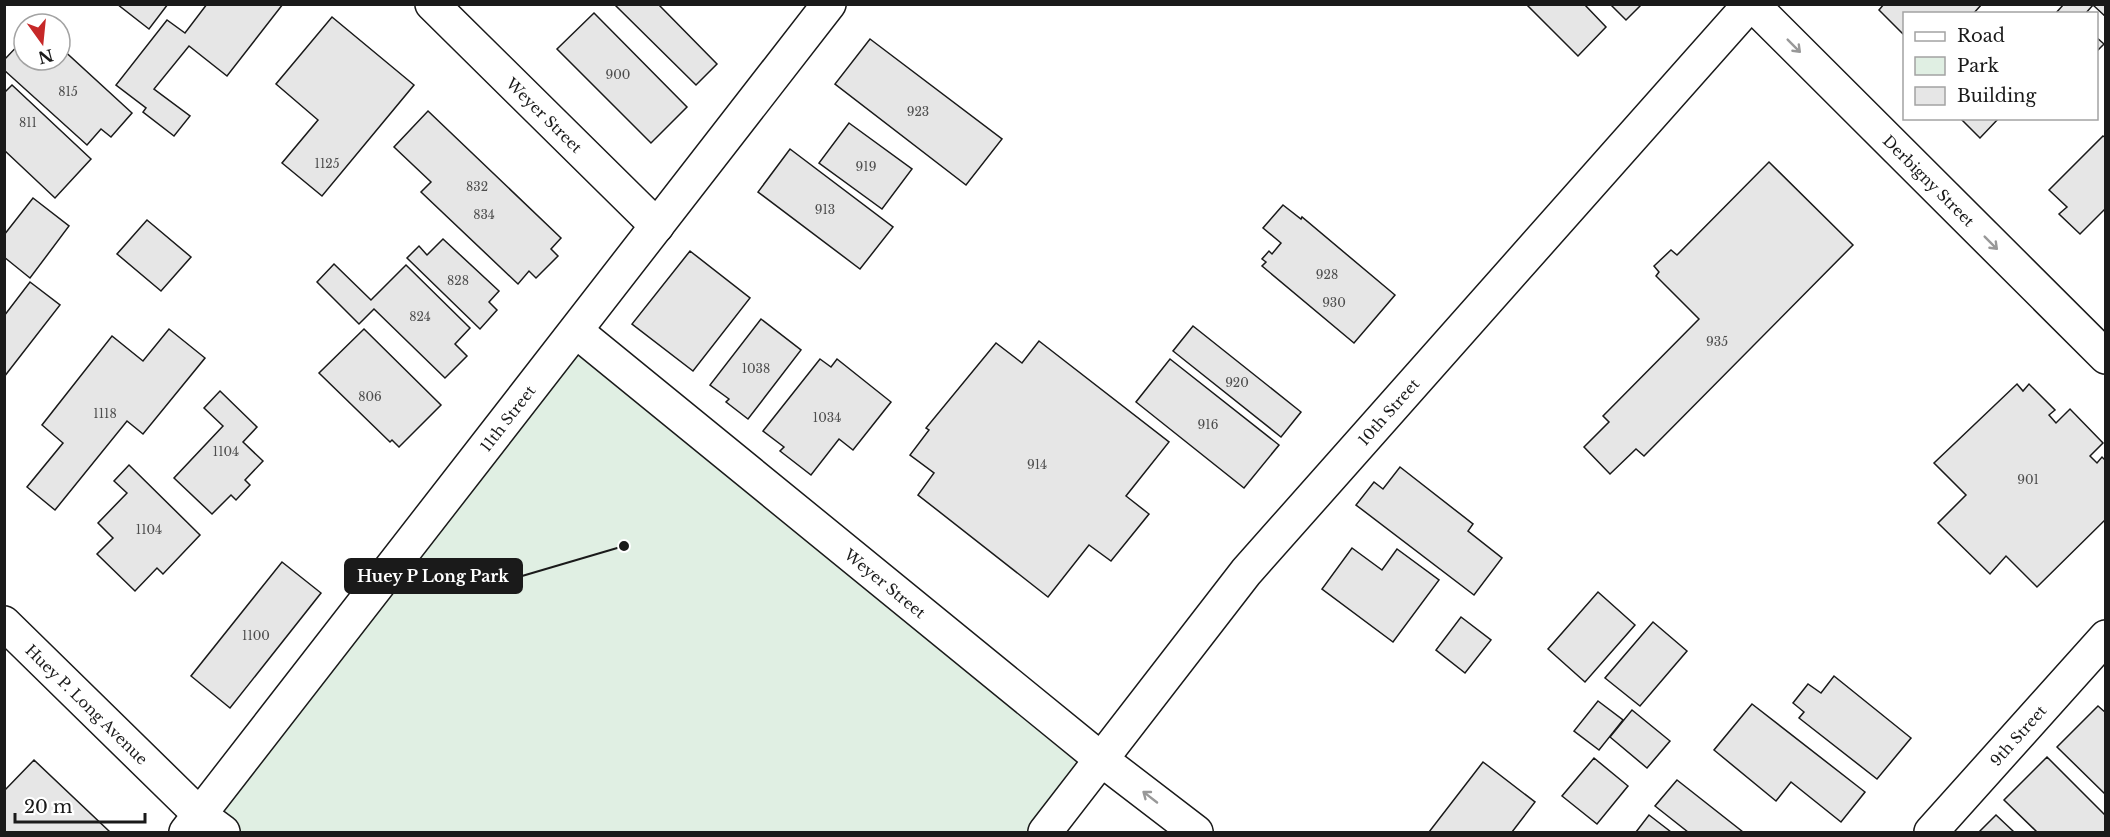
<svg xmlns="http://www.w3.org/2000/svg" width="2110" height="837" viewBox="0 0 2110 837" font-family="'Libre Baskerville',serif">
  <style>
    .green { fill: #e0efe3; stroke: #6a6a6a; stroke-width: 1.5 }
    .building { fill: #e6e6e6; stroke: #1a1a1a; stroke-width: 1.5 }
    .lines { fill: none; stroke-linecap: round; stroke-linejoin: round }
    .minor-casing { stroke: #1a1a1a; stroke-width: 36 }
    .minor { stroke: #fff; stroke-width: 33 }
    .oneway { stroke: #989898 }
    .labels { text-anchor: middle; dominant-baseline: central; stroke-width: 4.5; stroke-linejoin: round; paint-order: stroke }
    .number-label { font-size: 12px; fill: #4d4d4d }
    .street-label { font-size: 15px; fill: #1a1a1a; stroke: #fff }
    .leader { fill: none; stroke: #1a1a1a; stroke-width: 2 }
    .callout-dot { fill: #1a1a1a; stroke: #fff; stroke-width: 2 }
    .callout { fill: #1a1a1a; stroke: #1a1a1a; stroke-width: 2 }
    .callout-label { font-size: 16px; text-anchor: middle; font-weight: bold; fill: #fff }
  </style>
  <rect width="100%" height="100%" fill="#fff"/>
  <path class="green" d="M576 331 1102 760 1045 832H186Z"/>
  <g class="building">
    <path d="M117 4H168L149 29Z"/>
    <path d="M207 4H283L227 76 189 46 154 89 190 116 174 136 143 112 146 108 116 85 167 20 185 33Z"/>
    <path d="M614 4H658L717 64 696 85Z"/>
    <path d="M1526 4H1584L1606 27 1578 56Z"/>
    <path d="M1610 4H1642L1626 20Z"/>
    <path d="M1884 4H1982L1973 14H1904V35L1879 10Z"/>
    <path d="M2064 4H2106V17L2093 5 2085 14H2055Z"/>
    <path d="M594 13 687 107 651 143 557 49Z"/>
    <path d="M332 17 414 85 322 196 282 163 318 120 276 84Z"/>
    <path d="M2096 37 2104 44 2096 52Z"/>
    <path d="M24 39V60H60V47L132 113 111 137 101 129 87 145 4 70V60Z"/>
    <path d="M870 39 1002 139 966 185 835 84Z"/>
    <path d="M12 85 91 159 55 198 4 150V93Z"/>
    <path d="M428 111 561 238 551 249 558 256 536 278 529 271 518 284 421 192 431 182 394 147Z"/>
    <path d="M1960 118H1999L1980 138Z"/>
    <path d="M849 123 912 169 882 209 819 163Z"/>
    <path d="M2103 136 2106 138V208L2080 234 2059 214 2067 207 2049 190Z"/>
    <path d="M790 149 893 227 860 269 758 192Z"/>
    <path d="M1769 162 1853 245 1644 456 1636 449 1610 474 1584 447 1609 422 1603 416 1699 319 1656 276 1659 272 1654 266 1671 250 1677 255Z"/>
    <path d="M33 198 69 226 30 278 4 257V235Z"/>
    <path d="M1283 205 1301 219 1302 217 1395 295 1354 343 1262 266 1266 262 1262 259 1269 251 1272 254 1281 243 1263 228Z"/>
    <path d="M147 220 191 257 161 291 117 254Z"/>
    <path d="M443 239 499 291 489 302 497 310 480 329 407 258 419 246 427 255Z"/>
    <path d="M690 251 750 298 693 371 632 324Z"/>
    <path d="M334 264 371 300 406 265 470 328 455 344 467 356 445 378 374 309 359 324 317 282Z"/>
    <path d="M30 282 60 305 4 377V316Z"/>
    <path d="M761 319 801 350 748 419 726 402 729 399 710 385Z"/>
    <path d="M1193 326 1301 412 1281 437 1173 351Z"/>
    <path d="M169 329 205 358 143 434 127 421 55 510 27 487 63 443 42 425 112 336 143 361Z"/>
    <path d="M364 329 441 405 399 447 392 440 390 442 319 373Z"/>
    <path d="M1039 341 1169 442 1126 496 1149 514 1111 561 1089 545 1048 597 918 495 934 473 910 455 929 430 926 428 996 343 1022 363Z"/>
    <path d="M820 359 831 367 837 359 891 402 853 450 839 439 811 475 780 451 784 447 763 431Z"/>
    <path d="M1170 359 1279 445 1244 488 1136 402Z"/>
    <path d="M2017 384 2023 391 2029 384 2055 410 2049 415 2056 423 2070 409 2103 443 2090 456 2097 463 2102 457 2106 461V519L2037 587 2006 556 1990 574 1938 523 1966 495 1934 463Z"/>
    <path d="M220 391 257 427 243 442 263 461 245 480 250 485 236 500 231 495 212 514 174 478 223 426 204 408Z"/>
    <path d="M129 465 200 535 163 574 157 568 135 591 97 554 113 538 98 523 127 493 114 481Z"/>
    <path d="M1400 467 1473 524 1468 531 1502 558 1474 595 1356 505 1374 482 1383 489Z"/>
    <path d="M1352 548 1382 570 1397 549 1439 580 1393 642 1322 589Z"/>
    <path d="M282 562 321 593 230 708 191 676Z"/>
    <path d="M1598 592 1635 625 1585 682 1548 649Z"/>
    <path d="M1461 617 1491 640 1465 673 1436 650Z"/>
    <path d="M1653 622 1687 651 1640 706 1605 678Z"/>
    <path d="M1834 676 1911 738 1877 779 1799 718 1804 712 1793 703 1808 684 1821 693Z"/>
    <path d="M1598 701 1623 720 1599 750 1574 731Z"/>
    <path d="M1752 704 1865 792 1841 822 1791 782 1776 801 1714 750Z"/>
    <path d="M2098 706 2106 713V795L2057 747Z"/>
    <path d="M1632 710 1670 741 1647 768 1610 737Z"/>
    <path d="M2047 757 2106 816V832H2037L2004 800Z"/>
    <path d="M1594 758 1628 786 1597 824 1562 796Z"/>
    <path d="M34 760 110 832H4V791Z"/>
    <path d="M1483 762 1535 802 1512 832H1429Z"/>
    <path d="M1677 780 1743 832H1688L1655 806Z"/>
    <path d="M1649 815 1671 832H1636Z"/>
    <path d="M1996 815 2014 832H1979Z"/>
  </g>
  <g class="lines">
    <defs>
      <g id="minor">
        <path id="s1" d="M432 4 657 226"/>
        <path id="s2" d="M1752 4 2106 357"/>
        <path id="s3" d="M576 331 1102 760 1196 832"/>
        <path id="s4" d="M4 623 200 815 223 832"/>
        <path id="s5" d="M186 832 829 4"/>
        <path id="s6" d="M1045 832 1246 572 1750 4"/>
        <path id="s7" d="M1931 832 2106 637"/>
      </g>
    </defs>
    <use href="#minor" class="minor-casing"/>
    <use href="#minor" class="minor"/>
  </g>
  <defs><path id="oneway-shaft" d="M-6 0H5M1.5-3L5.5 0L1.5 3" fill="none" stroke-width="1.6" stroke-linecap="round" stroke-linejoin="round" transform="scale(1.5)"/></defs>
  <g class="oneway">
    <use href="#oneway-shaft" transform="translate(1794 46) rotate(45)"/>
    <use href="#oneway-shaft" transform="translate(1991 243) rotate(45)"/>
    <use href="#oneway-shaft" transform="translate(1150 797) rotate(-142)"/>
  </g>
  <g class="labels">
    <g class="number-label">
      <text x="618" y="74">900</text>
      <text x="68" y="91">815</text>
      <text x="918" y="111">923</text>
      <text x="28" y="122">811</text>
      <text x="327" y="163">1125</text>
      <text x="866" y="166">919</text>
      <text x="477" y="186">832</text>
      <text x="825" y="209">913</text>
      <text x="484" y="214">834</text>
      <text x="1327" y="274">928</text>
      <text x="458" y="280">828</text>
      <text x="1334" y="302">930</text>
      <text x="420" y="316">824</text>
      <text x="1717" y="341">935</text>
      <text x="756" y="368">1038</text>
      <text x="1237" y="382">920</text>
      <text x="370" y="396">806</text>
      <text x="105" y="413">1118</text>
      <text x="827" y="417">1034</text>
      <text x="1208" y="424">916</text>
      <text x="226" y="451">1104</text>
      <text x="1037" y="464">914</text>
      <text x="2028" y="479">901</text>
      <text x="149" y="529">1104</text>
      <text x="256" y="635">1100</text>
    </g>
    <g class="street-label">
      <text stroke="none"><textPath href="#s1" startOffset="158">Weyer Street</textPath></text>
      <text stroke="none"><textPath href="#s2" startOffset="250">Derbigny Street</textPath></text>
      <text stroke="none"><textPath href="#s6" startOffset="543">10th Street</textPath></text>
      <text stroke="none"><textPath href="#s5" startOffset="524">11th Street</textPath></text>
      <text stroke="none"><textPath href="#s3" startOffset="399">Weyer Street</textPath></text>
      <text stroke="none"><textPath href="#s4" startOffset="116">Huey P. Long Avenue</textPath></text>
      <text stroke="none"><textPath href="#s7" startOffset="130">9th Street</textPath></text>
    </g>
  </g>
  <path class="leader" d="M624 546L522 576"/>
  <circle class="callout-dot" cx="624" cy="546" r="6"/>
  <rect class="callout" x="345" y="559" width="177" height="34" rx="6"/>
  <g class="callout-label">
    <text x="433" y="582">Huey P Long Park</text>
  </g>
  <rect width="2110" height="837" fill="none" stroke="#1a1a1a" stroke-width="12"/>
  <rect x="1903" y="12" width="195" height="108" fill="#ffffff" stroke="#a3a3a3" stroke-width="1.5"/>
  <rect x="1915" y="32" width="30" height="9" fill="#ffffff" stroke="#a3a3a3" stroke-width="1.5"/>
  <text x="1957" y="42" font-size="18" fill="#1a1a1a">Road</text>
  <rect x="1915" y="57" width="30" height="18" fill="#e0efe3" stroke="#a3a3a3" stroke-width="1.5"/>
  <text x="1957" y="72" font-size="18" fill="#1a1a1a">Park</text>
  <rect x="1915" y="87" width="30" height="18" fill="#e6e6e6" stroke="#a3a3a3" stroke-width="1.5"/>
  <text x="1957" y="102" font-size="18" fill="#1a1a1a">Building</text>
  <g transform="translate(42 42) rotate(165)"><circle r="28" fill="#ffffff" stroke="#a3a3a3" stroke-width="1.5"/>
  <path d="M0-4.5L10 22L0 15L-10 22Z" fill="#c62828"/>
  <text y="-9" font-size="16" font-weight="bold" text-anchor="middle" fill="#1a1a1a">N</text>
  </g>
  <path d="M15 813v9h130v-9" fill="none" stroke="#1a1a1a" stroke-width="3"/>
  <text x="24" y="813" font-size="18" fill="#1a1a1a" stroke="#ffffff" stroke-width="4.5" paint-order="stroke">20 m</text>
</svg>
